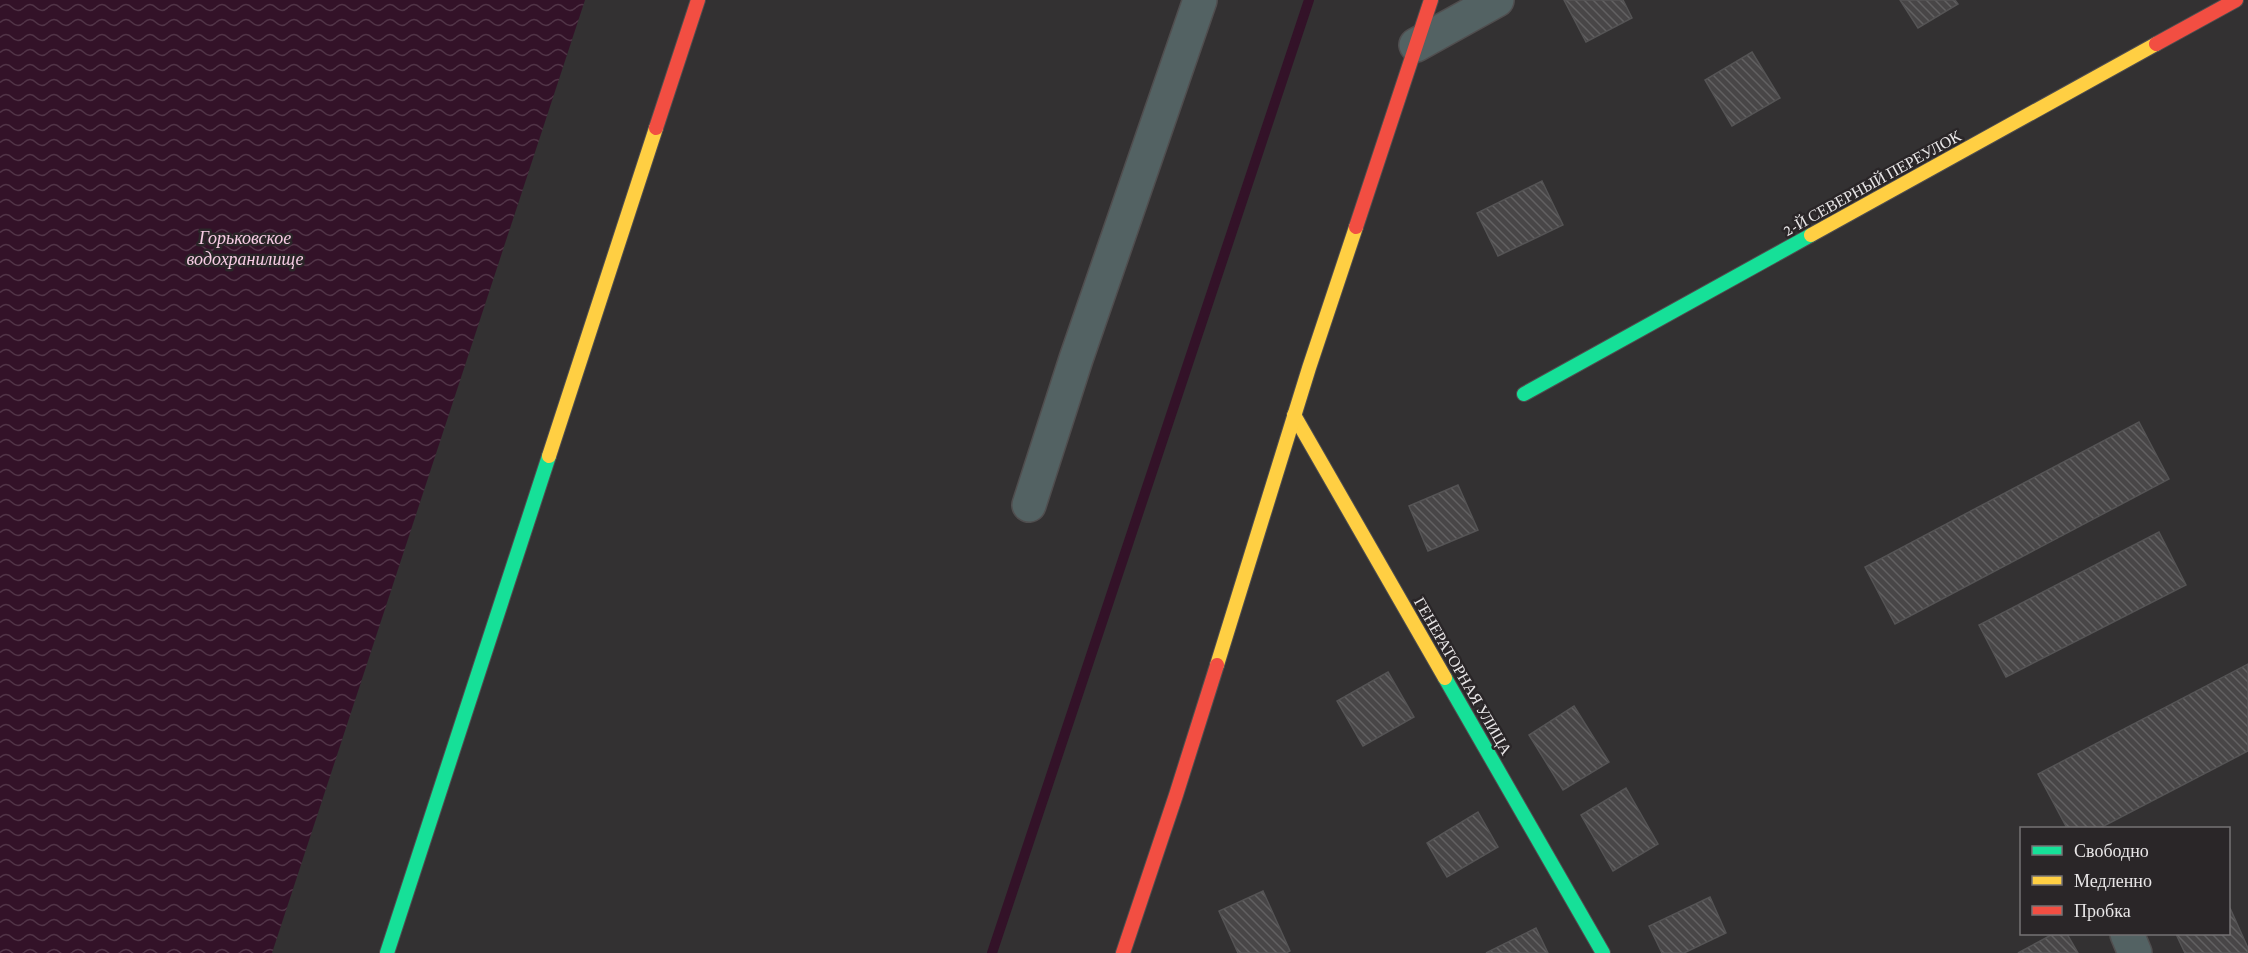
<svg xmlns="http://www.w3.org/2000/svg" width="2248" height="953" viewBox="0 0 2248 953" font-family="'Crimson Pro',serif">
  <style>
    .water { fill: url(#water-waves) }
    .lines { fill: none; stroke-linecap: round; stroke-linejoin: round }
    .stream { stroke: #331228; stroke-width: 10 }
    .building { fill: url(#building-back-hatch); stroke: #555455; stroke-width: 1.5 }
    .street-casing { stroke: #504e4f; stroke-width: 36 }
    .fast-casing { stroke: #504e4f; stroke-width: 16 }
    .slow-casing { stroke: #504e4f; stroke-width: 16 }
    .jam-casing { stroke: #504e4f; stroke-width: 16 }
    .street { stroke: #536263; stroke-width: 33 }
    .fast { stroke: #16e098; stroke-width: 14 }
    .slow { stroke: #ffcf43; stroke-width: 14 }
    .jam { stroke: #f24e42; stroke-width: 14 }
    .labels { text-anchor: middle; dominant-baseline: central; stroke-width: 5; stroke-linejoin: round; paint-order: stroke }
    .street-label { font-size: 16px; fill: #e8e6e7; stroke: #2a2628 }
    .water-label { font-size: 18px; font-style: italic; fill: #f6cbe3; stroke: #2a2628 }
  </style>
  <defs>
    <pattern id="water-waves" width="16" height="10" patternUnits="userSpaceOnUse" patternTransform="scale(1.5)"><rect width="16" height="10" fill="#331228"/><path d="M0 5q4-4 8 0t8 0" fill="none" stroke="#513447"/></pattern>
    <pattern id="building-back-hatch" width="6" height="6" patternUnits="userSpaceOnUse" patternTransform="scale(1.5)"><rect width="6" height="6" fill="#484647"/><path d="M-1 5l2 2M0 0l6 6M5-1l2 2" fill="none" stroke="#626162"/></pattern>
  </defs>
  <rect width="100%" height="100%" fill="#333132"/>
  <path class="water" d="M0 0H585L272 953H0Z"/>
  <g class="lines">
    <path class="stream" d="M992 953 1309 0"/>
  </g>
  <g class="building">
    <path d="M1564 0H1623L1632 18 1586 42Z"/>
    <path d="M1900 0H1955L1958 4 1918 28Z"/>
    <path d="M1752 52 1780 98 1732 126 1705 80Z"/>
    <path d="M1542 181 1563 225 1498 256 1477 213Z"/>
    <path d="M2139 422 2169 479 1895 624 1865 567Z"/>
    <path d="M1458 485 1478 530 1428 551 1409 506Z"/>
    <path d="M2159 532 2186 585 2006 677 1979 625Z"/>
    <path d="M2248 664V751L2100 828H2067L2038 774Z"/>
    <path d="M1388 672 1414 717 1363 746 1337 701Z"/>
    <path d="M1574 706 1609 762 1563 790 1529 735Z"/>
    <path d="M1626 788 1658 844 1613 871 1581 815Z"/>
    <path d="M1478 812 1498 847 1447 877 1427 843Z"/>
    <path d="M1263 891 1290 951 1286 953H1238L1219 911Z"/>
    <path d="M1710 897 1726 933 1684 953H1662L1649 926Z"/>
    <path d="M2230 908 2248 948V953H2185L2176 934H2228Z"/>
    <path d="M1536 928 1548 953H1486Z"/>
    <path d="M2053 934H2067L2078 953H2018Z"/>
  </g>
  <g class="lines">
    <defs>
      <g id="street">
        <path d="M1416 45 1497 0"/>
        <path d="M1029 505 1076 359 1200 0"/>
        <path d="M2127 934 2135 953"/>
      </g>
      <g id="fast">
        <path d="M1524 394 1811 235"/>
        <path d="M1445 678 1603 953"/>
        <path d="M387 953 549 456"/>
      </g>
      <g id="slow">
        <path d="M1811 235 2156 44"/>
        <path d="M1294 415 1445 678"/>
        <path d="M549 456 656 128"/>
        <path d="M1217 665 1309 368 1356 227"/>
      </g>
      <g id="jam">
        <path d="M2156 44 2236 0"/>
        <path d="M656 128 698 0"/>
        <path d="M1356 227 1431 0"/>
        <path d="M1123 953 1176 795 1217 665"/>
      </g>
    </defs>
    <use href="#street" class="street-casing"/>
    <use href="#fast" class="fast-casing"/>
    <use href="#slow" class="slow-casing"/>
    <use href="#jam" class="jam-casing"/>
    <use href="#street" class="street"/>
    <use href="#fast" class="fast"/>
    <use href="#slow" class="slow"/>
    <use href="#jam" class="jam"/>
  </g>
  <g class="labels">
    <g class="street-label">
      <text transform="translate(1872 183) rotate(-29)">2-Й СЕВЕРНЫЙ ПЕРЕУЛОК</text>
      <text transform="translate(1463 676) rotate(60)">ГЕНЕРАТОРНАЯ УЛИЦА</text>
    </g>
    <g class="water-label">
      <text x="245" y="238">Горьковское<tspan x="245" dy="21">водохранилище</tspan></text>
    </g>
  </g>
  <rect x="2020" y="827" width="210" height="108" fill="#2a2628" stroke="#767374" stroke-width="1.5"/>
  <rect x="2032" y="846" width="30" height="9" fill="#16e098" stroke="#767374" stroke-width="1.5"/>
  <text x="2074" y="857" font-size="18" fill="#e8e6e7">Свободно</text>
  <rect x="2032" y="876" width="30" height="9" fill="#ffcf43" stroke="#767374" stroke-width="1.5"/>
  <text x="2074" y="887" font-size="18" fill="#e8e6e7">Медленно</text>
  <rect x="2032" y="906" width="30" height="9" fill="#f24e42" stroke="#767374" stroke-width="1.5"/>
  <text x="2074" y="917" font-size="18" fill="#e8e6e7">Пробка</text>
</svg>
